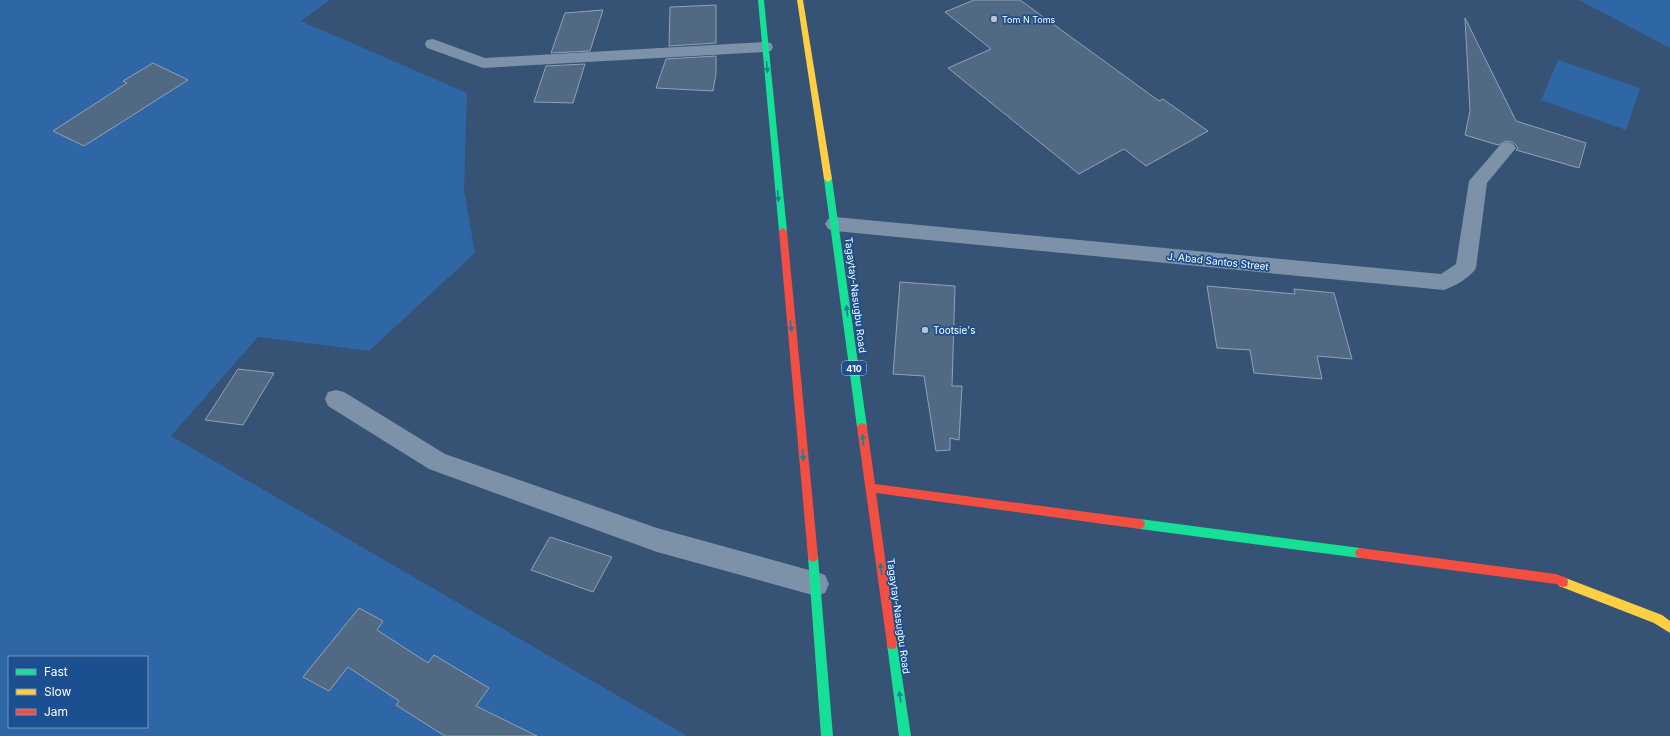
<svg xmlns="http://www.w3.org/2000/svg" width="1670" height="736" viewBox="0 0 1670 736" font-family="Inter,sans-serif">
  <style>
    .green { fill: #2f66a5; fill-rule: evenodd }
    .building { fill: #526984; stroke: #92a2b6 }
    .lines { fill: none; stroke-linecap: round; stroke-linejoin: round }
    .street { fill: #7d92a8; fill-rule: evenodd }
    .fast { fill: #16e098; fill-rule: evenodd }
    .slow { fill: #ffcf43; fill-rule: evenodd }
    .jam { fill: #f24e42; fill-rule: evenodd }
    .oneway { fill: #198292 }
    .poi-dot { fill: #b9c2ce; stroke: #1b4f8f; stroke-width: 1.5 }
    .labels { text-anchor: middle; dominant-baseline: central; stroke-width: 3.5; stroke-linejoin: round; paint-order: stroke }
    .far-poi-label { font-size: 9px; fill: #fff; stroke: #1b4f8f; text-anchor: start }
    .shield { fill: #1b4f8f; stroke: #bbcadd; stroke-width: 1 }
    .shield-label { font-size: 9px; font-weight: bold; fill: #fff }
    .street-label { font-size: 10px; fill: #fff; stroke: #1b4f8f }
    .poi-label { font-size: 10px; fill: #fff; stroke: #1b4f8f; text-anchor: start }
  </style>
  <rect width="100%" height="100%" fill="#365274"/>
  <g class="green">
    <path d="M0 0H330L301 21 467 93 464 191 475 253 369 351 258 337 171 436 687 736H0ZM9 657H147V727H9Z"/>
    <path d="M1579 0H1670V48Z"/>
    <path d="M1558 60 1640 88 1626 130 1541 100Z"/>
  </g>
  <g class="building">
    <path d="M974 0H1020L1159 101 1163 99 1208 131 1146 166 1124 149 1079 174 948 68 991 49 945 12Z"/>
    <path d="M716 5V43L669 46 670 7Z"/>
    <path d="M603 10 590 51 551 53 565 13Z"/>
    <path d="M1465 18 1516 121 1586 143 1579 168 1516 150 1518 148 1514 143 1507 141 1498 145 1465 135 1470 111Z"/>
    <path d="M716 56V74L713 91 656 88 666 59Z"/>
    <path d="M153 63 188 80 84 146 53 131 127 83 123 81Z"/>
    <path d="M585 64 573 103 534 102 546 66Z"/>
    <path d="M900 282 955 286 952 386H962L959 440 950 438V450L936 451 924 376 893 374Z"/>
    <path d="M1207 286 1295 294 1294 289 1334 293 1352 359 1317 356 1322 379 1254 373 1250 350 1217 348Z"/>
    <path d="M238 369 274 373 243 425 205 420Z"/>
    <path d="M550 537 612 557 593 592 531 570Z"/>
    <path d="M359 608 383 621 377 630 428 663 434 655 489 688 476 706 537 736H445L396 705 399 701 348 667 329 691 303 677Z"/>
  </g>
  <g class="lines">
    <g class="street">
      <path d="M433 39 485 58 765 42 771 43 773 47 771 51 765 52 483 68 427 48 425 44 427 40Z"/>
      <path d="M1507 142 1513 144 1516 148 1487 183 1476 268C1470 278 1455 286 1444 290L835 231 828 229 825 224 828 219 835 217 1441 274 1456 264 1469 181 1501 144Z"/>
      <path d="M336 390 344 392 445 454 657 528 816 572 825 575 829 584 825 593 816 596 657 552 429 469 328 406 325 399 328 392Z"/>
    </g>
    <g class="fast">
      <path d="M758 0H764L787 231 783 234 779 231Z"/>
      <path d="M828 176 832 179 867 427 865 430 862 431 859 430 857 427 824 179Z"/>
      <path d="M1140 519 1360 548 1364 550 1365 553 1364 556 1360 558 1140 529 1136 527 1135 524 1136 521Z"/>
      <path d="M813 552 817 554 818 557 833 736H821L808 557 809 554Z"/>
      <path d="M892 639 896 640 897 644 911 736H899L887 644 888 640Z"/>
    </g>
    <g class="slow">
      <path d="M797 0H803L832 179 828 182 824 179Z"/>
      <path d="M1563 577 1662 615 1670 621V633L1654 623 1559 586 1558 582 1559 578Z"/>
    </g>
    <g class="jam">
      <path d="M783 228 787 231 818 557 817 560 813 562 809 560 808 557 779 231Z"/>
      <path d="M862 423 865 424 867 427 875 484 1140 519 1144 521 1145 524 1144 527 1140 529 876 493 897 644 896 648 892 649 888 648 887 644 857 427 859 424Z"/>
      <path d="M1360 548 1556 574 1567 578 1568 582 1567 586 1563 587 1556 584 1360 558 1356 556 1355 553 1356 550Z"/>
    </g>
  </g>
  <defs><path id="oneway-solid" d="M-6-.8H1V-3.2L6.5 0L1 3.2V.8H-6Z"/></defs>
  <g class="oneway">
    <use href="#oneway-solid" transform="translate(767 67) rotate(85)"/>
    <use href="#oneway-solid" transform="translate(778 196) rotate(85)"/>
    <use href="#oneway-solid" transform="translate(847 311) rotate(-97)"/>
    <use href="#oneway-solid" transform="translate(791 326) rotate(84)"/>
    <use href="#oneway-solid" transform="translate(863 440) rotate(-97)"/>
    <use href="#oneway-solid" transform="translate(803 455) rotate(84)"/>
    <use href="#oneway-solid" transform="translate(881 569) rotate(-98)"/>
    <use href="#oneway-solid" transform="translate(900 697) rotate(-98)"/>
  </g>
  <g class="poi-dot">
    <circle cx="994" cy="19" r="4"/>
    <circle cx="925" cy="330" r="4"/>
  </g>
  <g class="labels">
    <g class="far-poi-label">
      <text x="1002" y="19">Tom N Toms</text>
    </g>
    <rect class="shield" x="842" y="361" width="24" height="14" rx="3"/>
    <g class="shield-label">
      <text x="854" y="368">410</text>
    </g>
    <g class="street-label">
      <text transform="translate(1218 261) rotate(6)">J. Abad Santos Street</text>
      <text transform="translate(856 295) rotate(83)">Tagaytay-Nasugbu Road</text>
      <text transform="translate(899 616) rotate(82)">Tagaytay-Nasugbu Road</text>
    </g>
    <g class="poi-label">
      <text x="933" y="330">Tootsie's</text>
    </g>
  </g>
  <rect x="8" y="656" width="140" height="72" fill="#1b4f8f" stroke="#7695bc"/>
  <rect x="16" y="669" width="20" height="6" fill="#16e098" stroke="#7695bc"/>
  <text x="44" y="676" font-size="12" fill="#ffffff">Fast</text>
  <rect x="16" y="689" width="20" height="6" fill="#ffcf43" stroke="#7695bc"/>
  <text x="44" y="696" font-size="12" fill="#ffffff">Slow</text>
  <rect x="16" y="709" width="20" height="6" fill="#f24e42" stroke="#7695bc"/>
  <text x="44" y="716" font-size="12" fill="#ffffff">Jam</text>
</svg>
